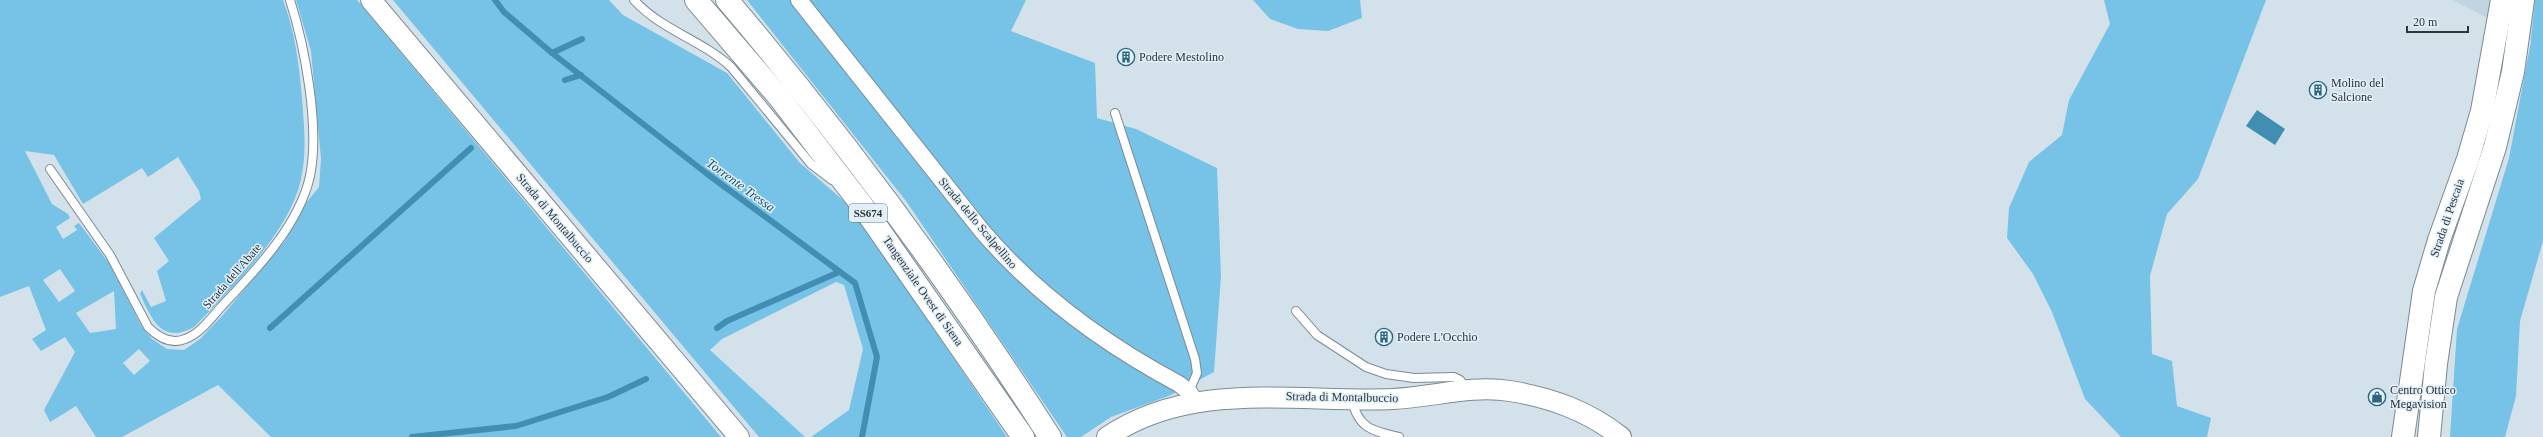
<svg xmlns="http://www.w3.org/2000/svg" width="2543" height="437" viewBox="0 0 2543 437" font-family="Georgia,serif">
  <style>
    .built { fill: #bfd6e2 }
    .green { fill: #77c2e7; fill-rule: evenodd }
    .water { fill: #408eb1 }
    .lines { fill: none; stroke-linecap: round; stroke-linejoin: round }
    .stream { stroke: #408eb1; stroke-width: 6 }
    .service-casing { stroke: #7c8a92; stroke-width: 10 }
    .minor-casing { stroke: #7c8a92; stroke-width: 18 }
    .tertiary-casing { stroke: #7c8a92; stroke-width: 22 }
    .primary-casing { stroke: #7c8a92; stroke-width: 24 }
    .trunk-casing { stroke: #7c8a92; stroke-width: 24 }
    .service { stroke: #fff; stroke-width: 8 }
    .minor { stroke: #fff; stroke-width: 16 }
    .tertiary { stroke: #fff; stroke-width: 20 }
    .primary { stroke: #fff; stroke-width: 22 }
    .trunk { stroke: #fff; stroke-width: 22 }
    .labels { text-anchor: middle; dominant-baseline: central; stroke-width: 3; stroke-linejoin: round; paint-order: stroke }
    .shield { fill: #e0eff8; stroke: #636c72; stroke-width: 1 }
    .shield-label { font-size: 11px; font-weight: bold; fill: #2e3438 }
    .poi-label { font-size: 12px; fill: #2e3438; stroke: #e0eff8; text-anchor: start }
    .street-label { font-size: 12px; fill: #2e3438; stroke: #e0eff8 }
    .water-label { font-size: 13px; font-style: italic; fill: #15526c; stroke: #e0eff8 }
  </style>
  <rect width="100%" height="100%" fill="#d3e2ea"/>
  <path class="built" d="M2453 0H2535L2532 41H2531Z"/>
  <g class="green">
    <path d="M0 0H283C295 32 299 63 302 98 304 125 307 152 301 179 290 232 231 289 194 327 161 345 152 319 140 294L142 290 151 307 166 301 157 271 169 261 154 238 201 199 199 191 178 157 148 177 142 168 83 204 54 155 25 151 52 204 68 214 70 218 56 227 63 239 77 230 74 226 79 223 109 263 142 327 152 339 167 349 184 350 200 339 222 316 285 241 306 203 319 187 321 159 311 51 296 0H357L721 437H271L218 385 122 437H96L76 406 50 422 44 410 75 352 65 337 41 351 32 339 46 330 29 286 0 297ZM60 269 75 291 59 302 43 280ZM114 291 116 329 90 333 76 313ZM139 349 150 361 134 375 123 363Z"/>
    <path d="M393 0H609L623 15 727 73 800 163 851 207 1007 437H811L849 410 863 349 844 285 836 282 722 339 710 350 805 437H759Z"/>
    <path d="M747 0H1026L1011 31 1095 63 1097 118 1136 129 1217 168 1221 276 1214 372 1171 395 1111 417 1081 437H1067L906 201Z"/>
    <path d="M1253 0H1360L1362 18 1328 31 1298 29 1270 19Z"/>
    <path d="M2104 0H2266L2198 179 2167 214 2150 276 2152 354 2172 361 2177 406 2211 418 2207 437H2121L2085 399 2052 312 2033 274 2007 238 2009 208 2029 162 2062 135 2069 100 2110 24Z"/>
    <path d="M2535 0H2543V241L2520 321 2516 396 2505 437H2450L2457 329 2509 158 2531 41Z"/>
  </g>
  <path class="water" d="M2257 110 2285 129 2275 145 2246 126Z"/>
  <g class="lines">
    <g class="stream">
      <path d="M495 0 504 12 552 53 706 173 855 283 877 357 862 437"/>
      <path d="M552 53 582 39"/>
      <path d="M565 80 581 75"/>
      <path d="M270 328 471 148"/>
      <path d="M717 328 727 321 839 272"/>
      <path d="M412 437 516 426 608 397 646 379"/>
    </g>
    <defs>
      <g id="service">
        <path d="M634 0C661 30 702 40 731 67L811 164 832 180"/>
        <path d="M1115 113 1195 359 1197 373 1189 392"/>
        <path d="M50 169 110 255 148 327C158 337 171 345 185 339 200 334 211 318 221 307 255 271 299 226 310 176 320 127 305 47 290 0"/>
        <path d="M1296 311 1317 335 1366 367 1386 374 1414 378 1454 377 1460 380 1467 389"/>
        <path d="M1352 400C1358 428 1372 431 1399 437"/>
      </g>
      <path id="minor" d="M799 0 982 231C1036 294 1106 345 1179 384L1189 392 1197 403"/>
      <g id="tertiary">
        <path d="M371 0 739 437"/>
        <path d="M1107 437C1193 379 1296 403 1393 399 1433 397 1471 385 1510 391 1552 398 1588 411 1621 437"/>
      </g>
      <g id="primary">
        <path d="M2403 437 2424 291 2439 240 2468 159 2482 111 2502 0"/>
        <path d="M2429 437 2436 364 2446 297 2495 147 2513 72 2523 0"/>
      </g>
      <g id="trunk">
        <path d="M696 0 779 97 861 204 1023 437"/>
        <path d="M727 0C844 138 952 284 1050 437"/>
      </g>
    </defs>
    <use href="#service" class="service-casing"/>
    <use href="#minor" class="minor-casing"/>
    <use href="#tertiary" class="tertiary-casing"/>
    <use href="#primary" class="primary-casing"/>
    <use href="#trunk" class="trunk-casing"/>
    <use href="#service" class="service"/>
    <use href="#minor" class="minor"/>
    <use href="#tertiary" class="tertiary"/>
    <use href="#primary" class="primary"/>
    <use href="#trunk" class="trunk"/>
  </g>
  <defs>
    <symbol id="building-ring" viewBox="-11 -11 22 22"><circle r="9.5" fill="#e0eff8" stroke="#2e6680" stroke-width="1.5"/><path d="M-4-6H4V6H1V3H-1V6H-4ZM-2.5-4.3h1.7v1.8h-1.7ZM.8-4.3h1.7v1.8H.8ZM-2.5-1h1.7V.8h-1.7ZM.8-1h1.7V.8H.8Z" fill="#2e6680"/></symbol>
    <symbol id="shop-ring" viewBox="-11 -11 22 22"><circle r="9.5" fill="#e0eff8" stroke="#2e6680" stroke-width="1.5"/><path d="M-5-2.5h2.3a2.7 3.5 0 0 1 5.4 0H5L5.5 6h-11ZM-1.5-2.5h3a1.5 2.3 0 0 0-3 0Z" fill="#2e6680"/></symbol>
  </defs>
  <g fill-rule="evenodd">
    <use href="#building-ring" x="1116" y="47" width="20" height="20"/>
    <use href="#building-ring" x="2308" y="80" width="20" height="20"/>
    <use href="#building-ring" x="1374" y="327" width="20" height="20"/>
    <use href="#shop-ring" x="2367" y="387" width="20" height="20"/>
  </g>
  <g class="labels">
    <rect class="shield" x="849" y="204" width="38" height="18" rx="3"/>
    <g class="shield-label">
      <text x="868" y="213">SS674</text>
    </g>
    <g class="poi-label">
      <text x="1139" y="57">Podere Mestolino</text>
      <text x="2331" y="83">Molino del<tspan x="2331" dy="14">Salcione</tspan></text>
      <text x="1397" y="337">Podere L'Occhio</text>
      <text x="2390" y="390">Centro Ottico<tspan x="2390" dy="14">Megavision</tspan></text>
    </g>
    <g class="street-label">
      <text transform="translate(555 218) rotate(50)">Strada di Montalbuccio</text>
      <text transform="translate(2447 218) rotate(-71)">Strada di Pescaia</text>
      <text transform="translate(978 223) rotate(50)">Strada dello Scalpellino</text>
      <text transform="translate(232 276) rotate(-49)">Strada dell'Abate</text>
      <text transform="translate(923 291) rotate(55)">Tangenziale Ovest di Siena</text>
      <text transform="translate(1342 397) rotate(1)">Strada di Montalbuccio</text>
    </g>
    <g class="water-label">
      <text transform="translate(741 185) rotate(36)">Torrente Tressa</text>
    </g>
  </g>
  <path d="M2407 26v6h61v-6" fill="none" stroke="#2e3438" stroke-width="2"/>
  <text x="2413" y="26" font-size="12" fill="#2e3438" stroke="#e0eff8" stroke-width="3" paint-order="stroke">20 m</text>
</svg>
